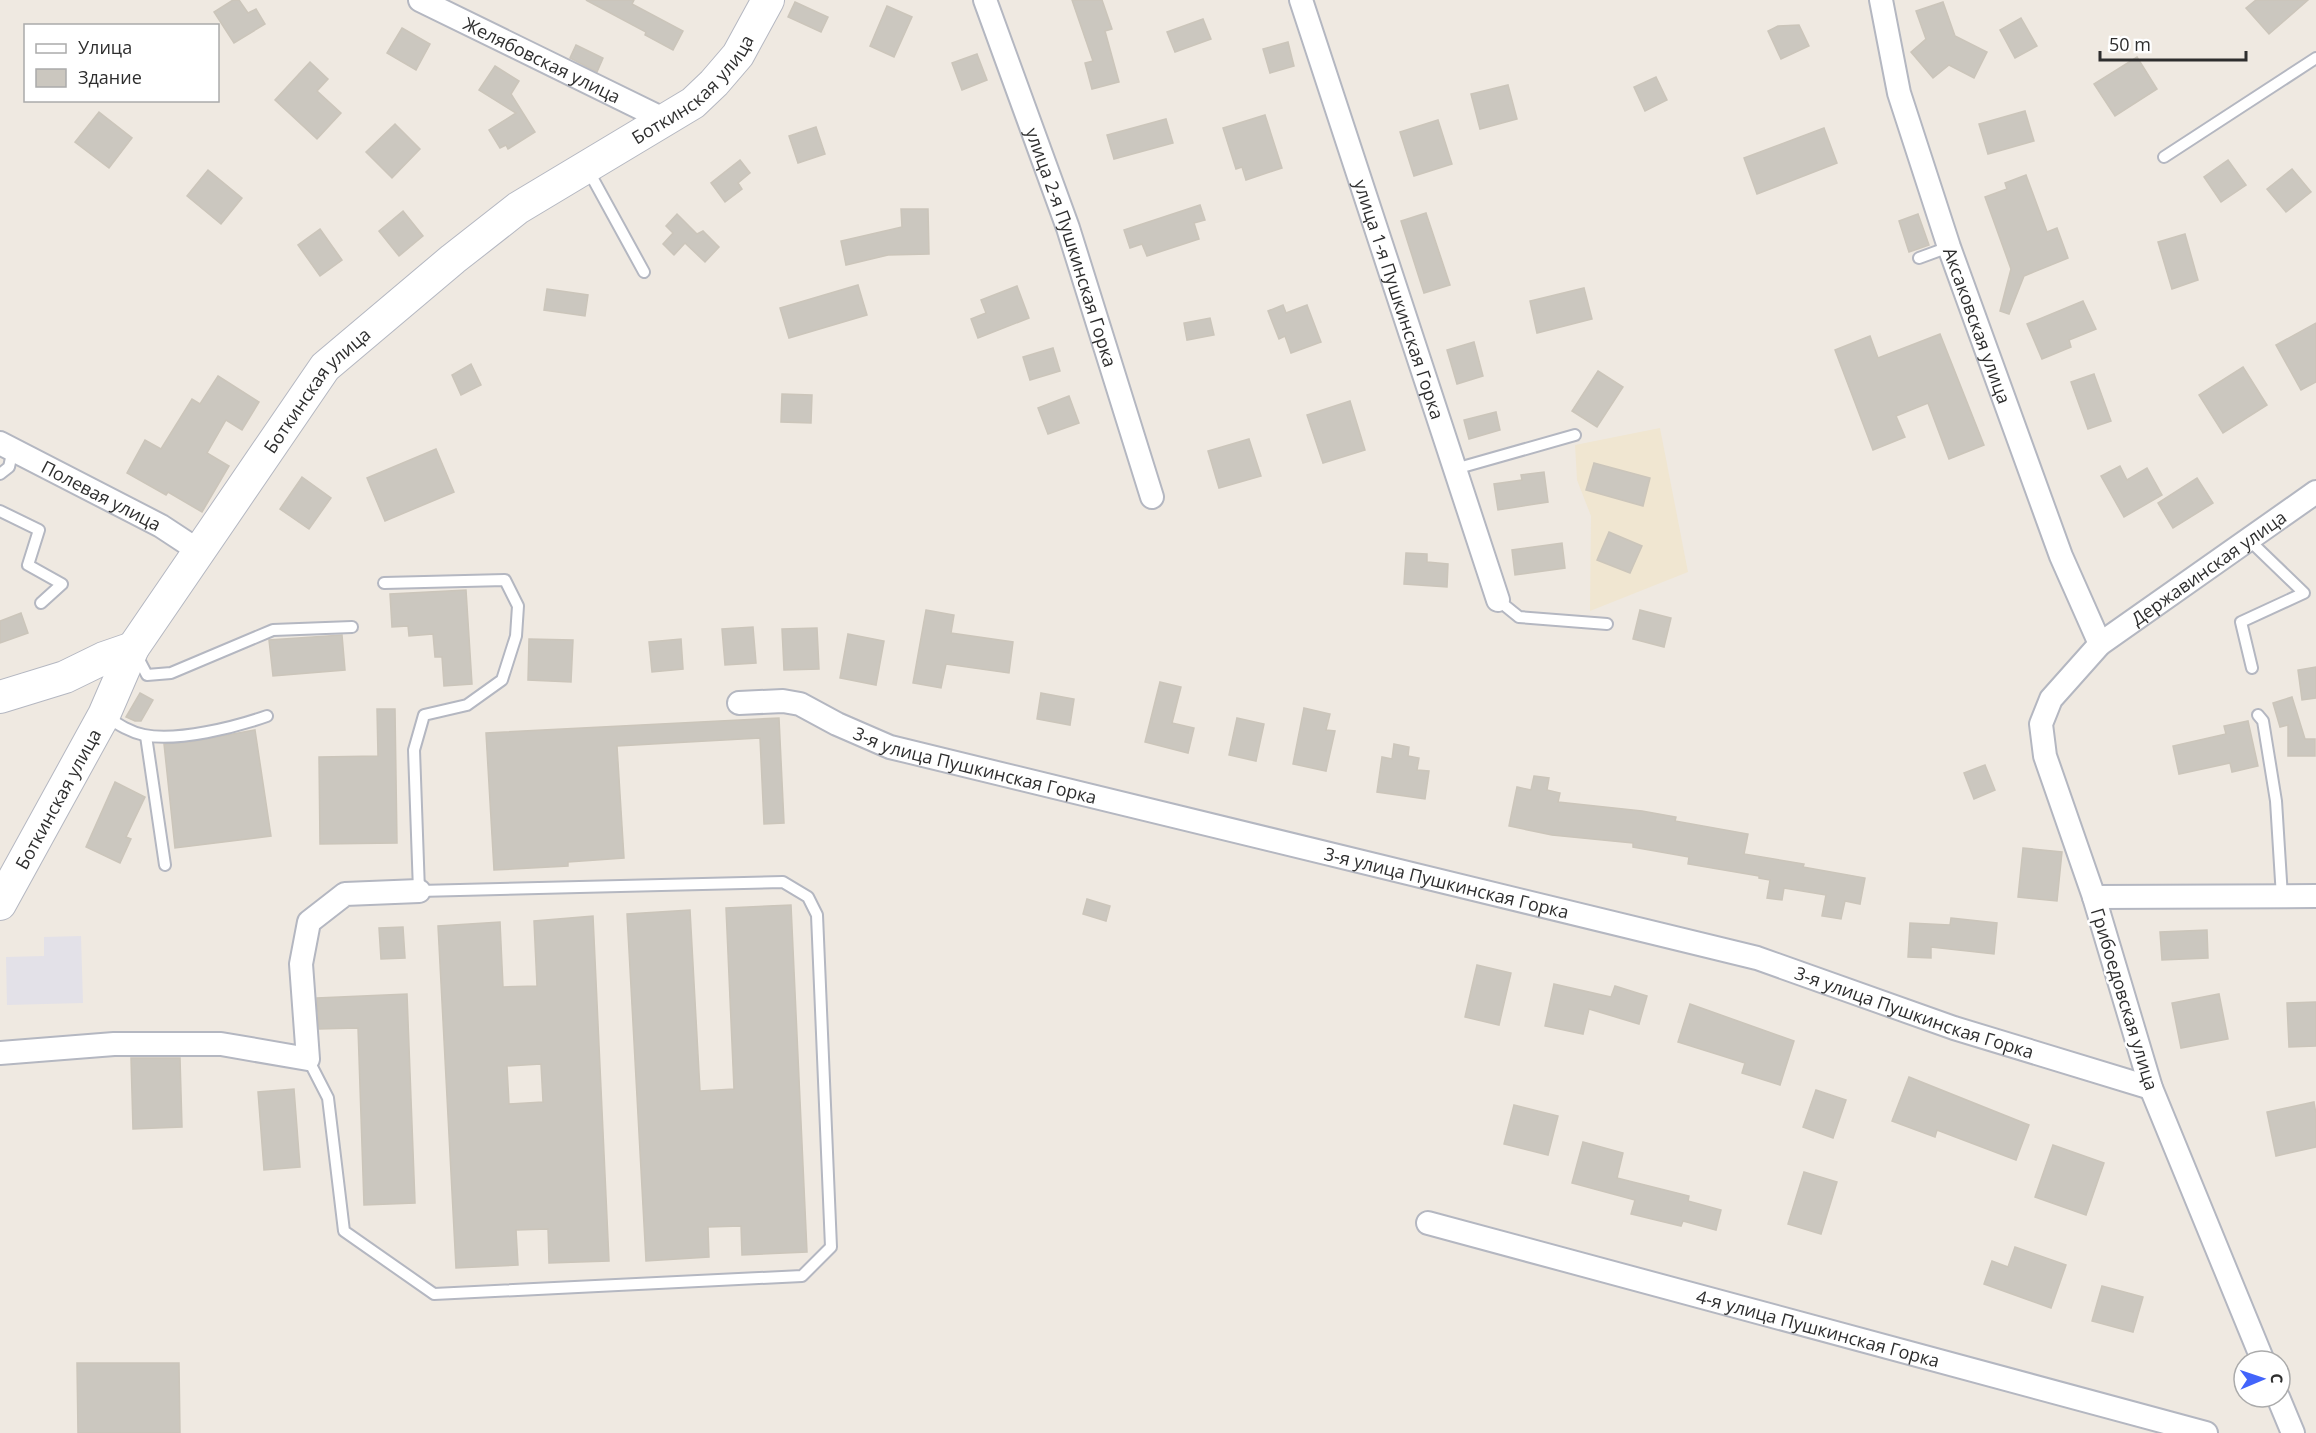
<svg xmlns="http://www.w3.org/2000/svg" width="2316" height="1433" viewBox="0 0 2316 1433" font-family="'Open Sans',sans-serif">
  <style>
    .industrial { fill: #e3e1e8 }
    .education { fill: #f0e6d1 }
    .building { fill: #cbc7bf; stroke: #cbc5ba; stroke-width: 1.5; fill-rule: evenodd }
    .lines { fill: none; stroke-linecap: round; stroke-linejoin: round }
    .lane-casing { stroke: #b4b7c1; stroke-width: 14 }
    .street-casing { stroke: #b4b7c1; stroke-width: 26 }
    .secondary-casing { stroke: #b4b7c1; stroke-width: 34 }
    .lane { stroke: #fff; stroke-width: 10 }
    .street { stroke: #fff; stroke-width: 22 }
    .secondary { stroke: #fff; stroke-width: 32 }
    .labels { text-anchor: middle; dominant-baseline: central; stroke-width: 5; stroke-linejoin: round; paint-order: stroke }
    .street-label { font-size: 18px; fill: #2e2e2e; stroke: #fff }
  </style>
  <rect width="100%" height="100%" fill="#efe9e1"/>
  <path class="industrial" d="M81 936 83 1003 7 1005 6 957 44 956V937Z"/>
  <path class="education" d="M1660 428 1688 572 1590 611 1591 516 1577 480 1575 445Z"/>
  <g class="building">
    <path d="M233 0H239L248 13 256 9 265 24 234 43 214 12Z"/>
    <path d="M586 0H634L632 4 683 31 673 50 645 35 646 32Z"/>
    <path d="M1072 0H1102L1112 29 1105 31 1119 82 1092 89 1085 63 1093 61Z"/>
    <path d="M2256 0H2308L2269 34 2246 8Z"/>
    <path d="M795 2 828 17 821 32 788 17Z"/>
    <path d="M1943 2 1955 36 1987 52 1974 78 1949 65 1933 78 1911 52 1926 39 1916 11Z"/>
    <path d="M887 6 912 17 894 57 870 46Z"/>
    <path d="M2021 18 2037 46 2015 58 2000 30Z"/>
    <path d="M1203 19 1211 39 1175 52 1167 32Z"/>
    <path d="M1799 25 1809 46 1781 59 1768 31 1778 26Z"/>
    <path d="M402 28 430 44 416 70 387 53Z"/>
    <path d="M1288 42 1294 66 1270 73 1263 49Z"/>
    <path d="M576 45 603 58 597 72 570 58Z"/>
    <path d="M977 54 987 80 962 90 952 63Z"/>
    <path d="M2137 57 2157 89 2115 116 2094 84Z"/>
    <path d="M310 62 328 79 317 91 341 113 317 139 275 100Z"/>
    <path d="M495 66 519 81 511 94 535 132 508 149 506 145 500 148 489 130 516 113 479 90Z"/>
    <path d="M1656 77 1667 100 1645 111 1634 87Z"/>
    <path d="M1508 85 1517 119 1480 129 1471 94Z"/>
    <path d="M2025 111 2034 141 1988 154 1979 124Z"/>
    <path d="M99 112 132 138 109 168 75 142Z"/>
    <path d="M1265 115 1282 168 1246 180 1242 167 1236 169 1223 128Z"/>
    <path d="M1166 119 1173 143 1114 159 1107 135Z"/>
    <path d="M1438 120 1452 164 1414 176 1400 132Z"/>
    <path d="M395 124 420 149 392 178 366 152Z"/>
    <path d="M816 127 825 154 798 163 789 136Z"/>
    <path d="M1824 128 1837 163 1757 194 1744 158Z"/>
    <path d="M740 160 750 173 738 183 742 189 725 202 711 183Z"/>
    <path d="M2228 160 2246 185 2221 202 2204 177Z"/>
    <path d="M2292 169 2311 192 2286 212 2267 189Z"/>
    <path d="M208 170 242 198 221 224 187 196Z"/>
    <path d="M2026 175 2047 232 2057 228 2068 258 2024 276 2009 314 2000 311 2011 269 1985 197 2007 189 2005 183Z"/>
    <path d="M1200 205 1205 220 1194 223 1199 239 1147 256 1142 244 1130 248 1124 230Z"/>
    <path d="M901 209H928L929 254 888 255 846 265 841 241 902 227Z"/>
    <path d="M403 211 423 236 399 256 379 231Z"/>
    <path d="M1426 213 1450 285 1424 293 1401 221Z"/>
    <path d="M677 214 697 234 703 231 719 247 705 262 685 243 674 255 663 244 673 233 666 226Z"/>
    <path d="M1918 214 1929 245 1909 252 1899 221Z"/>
    <path d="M320 229 342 260 320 276 298 245Z"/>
    <path d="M2185 234 2198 280 2172 289 2158 242Z"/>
    <path d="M858 285 867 315 789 338 780 308Z"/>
    <path d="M1017 286 1029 318 978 338 971 319 986 313 981 300Z"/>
    <path d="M1584 288 1592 319 1537 333 1530 301Z"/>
    <path d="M547 289 588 295 585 316 544 310Z"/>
    <path d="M2083 301 2096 329 2069 340 2071 347 2042 359 2027 324Z"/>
    <path d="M1283 305 1286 313 1307 305 1321 342 1291 353 1285 336 1279 339 1268 311Z"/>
    <path d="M1210 318 1214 335 1187 340 1184 323Z"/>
    <path d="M2316 323V382L2301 390 2276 345Z"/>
    <path d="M1940 334 1984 445 1949 459 1928 403 1896 416 1905 437 1873 450 1835 350 1870 336 1878 358Z"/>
    <path d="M1474 342 1483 376 1457 384 1447 350Z"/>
    <path d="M1053 348 1060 371 1030 380 1023 357Z"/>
    <path d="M471 364 481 385 461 395 452 375Z"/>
    <path d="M2243 367 2267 405 2223 433 2199 395Z"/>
    <path d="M1598 371 1623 387 1597 427 1572 411Z"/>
    <path d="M2094 374 2111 421 2088 429 2071 382Z"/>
    <path d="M218 376 259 402 242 430 226 420 207 453 229 466 202 512 168 492 166 495 127 473 145 440 161 449 192 399 200 404Z"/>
    <path d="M782 394 812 395 811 423 781 422Z"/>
    <path d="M1069 396 1079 423 1048 434 1038 408Z"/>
    <path d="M1350 401 1365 450 1323 463 1307 415Z"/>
    <path d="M1496 412 1500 430 1469 439 1464 420Z"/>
    <path d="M1249 439 1261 476 1219 488 1208 451Z"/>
    <path d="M436 449 454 492 385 521 367 478Z"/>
    <path d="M1594 463 1650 478 1643 506 1586 490Z"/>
    <path d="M2120 466 2127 480 2147 468 2162 495 2124 517 2101 476Z"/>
    <path d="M1544 472 1548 502 1498 510 1494 484 1522 480 1521 475Z"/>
    <path d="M302 477 331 498 309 529 280 509Z"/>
    <path d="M2197 478 2213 503 2173 528 2158 503Z"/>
    <path d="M1609 532 1642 546 1630 573 1597 560Z"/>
    <path d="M1562 543 1565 568 1515 575 1512 550Z"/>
    <path d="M1406 553 1427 554V562L1448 564 1447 587 1404 584Z"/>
    <path d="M466 590 472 684 444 686 442 657H435L433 634 409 636 408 626 392 627 390 594Z"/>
    <path d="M926 610 954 615 951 633 1013 642 1009 673 946 664 941 688 913 683Z"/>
    <path d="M1640 610 1671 618 1664 647 1633 639Z"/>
    <path d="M21 613 28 633 0 643V621Z"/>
    <path d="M753 627 756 663 725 665 722 629Z"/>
    <path d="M817 628 819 669 784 670 782 629Z"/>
    <path d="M848 634 884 641 876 685 840 678Z"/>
    <path d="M342 635 345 670 273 676 269 640Z"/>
    <path d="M529 639 573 640 571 682 528 680Z"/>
    <path d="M681 639 683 669 652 672 649 642Z"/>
    <path d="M2316 667V698L2302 700 2298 670Z"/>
    <path d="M1160 682 1181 687 1172 723 1194 728 1188 753 1145 742Z"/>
    <path d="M140 693 153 700 141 721H135L126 717Z"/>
    <path d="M1041 693 1074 699 1070 725 1037 719Z"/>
    <path d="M2292 697 2305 739H2315V756H2288V725L2280 727 2273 703Z"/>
    <path d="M1304 708 1330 714 1326 730 1335 731 1326 771 1293 764Z"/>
    <path d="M377 709H395L397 843 320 844 319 757 378 756Z"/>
    <path d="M779 718 784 823 764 824 760 738 617 746 624 858 568 862V866L494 870 486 733Z"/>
    <path d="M1237 718 1264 724 1256 761 1229 755Z"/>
    <path d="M2248 721 2258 766 2232 772 2230 763 2179 774 2173 746 2226 734 2224 726Z"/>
    <path d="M255 730 271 836 175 848 164 744 190 742Z"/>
    <path d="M1394 744 1409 747 1408 756 1419 758 1417 770 1429 771 1425 799 1377 792 1382 757 1392 759Z"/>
    <path d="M1985 765 1995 790 1974 799 1964 773Z"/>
    <path d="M1534 776 1549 778 1547 790 1560 793 1558 802 1642 811 1676 817 1675 821 1748 834 1744 854 1804 864 1803 867 1865 878 1860 904 1845 901 1841 919 1822 916 1826 895 1784 888 1782 900 1767 898 1770 880 1759 878V876L1688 864 1689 857 1633 847V843L1552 835 1509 826 1517 787 1531 790Z"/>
    <path d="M115 782 145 797 126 837 131 839 120 863 86 847Z"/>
    <path d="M2023 848 2062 852 2057 901 2018 897Z"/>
    <path d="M1087 899 1110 906 1106 921 1083 914Z"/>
    <path d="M791 905 807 1252 742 1255 741 1226 708 1227 709 1257 646 1261 627 914 690 910 700 1091 734 1089 726 908Z"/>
    <path d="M593 916 609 1261 549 1263 548 1229 516 1230 518 1265 456 1268 438 926 500 922 503 987 537 986 534 921ZM541 1064 543 1102 509 1104 507 1066Z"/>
    <path d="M1951 918 1997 923 1994 954 1931 947V958L1908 957 1910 923 1950 925Z"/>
    <path d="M403 927 405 958 381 959 379 928Z"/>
    <path d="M2207 930 2208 958 2162 960 2160 932Z"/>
    <path d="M1477 965 1511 973 1499 1025 1465 1017Z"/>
    <path d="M1554 984 1611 997 1615 986 1647 996 1639 1024 1589 1009 1583 1034 1545 1026Z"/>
    <path d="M407 994 415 1203 364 1205 358 1028 319 1029 317 998Z"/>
    <path d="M2219 994 2228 1039 2181 1048 2172 1003Z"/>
    <path d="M2316 1002V1046L2289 1047 2287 1003Z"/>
    <path d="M1690 1004 1794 1041 1780 1085 1742 1073 1745 1063 1678 1042Z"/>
    <path d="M131 1058H180L182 1127 133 1129Z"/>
    <path d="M1909 1077 2029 1125 2016 1160 1937 1130 1935 1137 1892 1121Z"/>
    <path d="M294 1089 300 1167 264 1170 258 1092Z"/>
    <path d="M1816 1090 1846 1100 1833 1138 1803 1127Z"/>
    <path d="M2314 1102 2316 1114V1147L2276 1156 2267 1112Z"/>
    <path d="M1514 1105 1558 1116 1548 1155 1504 1144Z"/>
    <path d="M1583 1142 1623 1153 1617 1178 1689 1196 1688 1201 1721 1210 1716 1230 1683 1221 1681 1226 1631 1214 1635 1200 1572 1183Z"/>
    <path d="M2053 1145 2104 1163 2086 1215 2035 1197Z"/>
    <path d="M1804 1172 1837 1182 1821 1234 1788 1224Z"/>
    <path d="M2015 1247 2066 1265 2051 1308 1984 1284 1992 1261 2008 1267Z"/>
    <path d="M2102 1286 2143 1297 2133 1332 2092 1321Z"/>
    <path d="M77 1363H179L180 1433H78Z"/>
  </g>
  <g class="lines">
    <defs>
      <g id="lane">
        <path d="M2164 157 2316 58"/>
        <path d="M587 168 644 272"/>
        <path d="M1919 258 1949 247"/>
        <path d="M1455 469 1575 435"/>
        <path d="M0 474 9 467 13 449"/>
        <path d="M0 511 39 530 28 565 62 584 41 603"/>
        <path d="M2248 539 2304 593 2241 622 2252 668"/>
        <path d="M1498 600 1519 617 1607 624"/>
        <path d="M136 654 147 675 171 673 273 630 352 627"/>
        <path d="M2258 715 2263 721 2276 801 2282 897"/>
        <path d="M107 717C119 725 130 732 144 735 177 742 236 727 267 716"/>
        <path d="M146 736 165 865"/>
        <path d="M308 1059 328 1098 344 1231 434 1294 802 1276 831 1247 817 915 808 897 783 882 419 891 414 750 424 715 467 705 502 680 516 636 518 606 505 580 384 583"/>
      </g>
      <g id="street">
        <path id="s1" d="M420 0 665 120"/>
        <path id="s2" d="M985 0 1068 228 1152 497"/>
        <path id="s3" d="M1301 0 1498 600"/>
        <path id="s4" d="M1881 0 1899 93 1949 247 2061 556 2100 644"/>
        <path id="s5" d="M0 443 161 526 199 551"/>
        <path id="s6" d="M739 703 783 701 800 704 837 724 890 747 1757 958 1954 1028 2151 1088"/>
        <path d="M2094 897 2316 896"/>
        <path d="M0 1053 114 1044H221L308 1059 301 964 309 922 345 894 419 891"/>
        <path id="s7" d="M1428 1223 2206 1433"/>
        <path id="s8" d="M2263 1361 2151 1088 2094 897 2045 756 2041 724 2051 699 2100 644 2316 492"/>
        <path d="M2278 1397 2293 1433"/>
      </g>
      <g id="secondary">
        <path d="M0 697 65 677 104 658 133 648"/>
        <path id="s9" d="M0 904 104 715 133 648 325 367 453 259 518 208 693 103 714 83 738 55 768 0"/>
      </g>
    </defs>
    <use href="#lane" class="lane-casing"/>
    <use href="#street" class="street-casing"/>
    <use href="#secondary" class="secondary-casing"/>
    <use href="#lane" class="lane"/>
    <use href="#street" class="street"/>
    <use href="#secondary" class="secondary"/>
  </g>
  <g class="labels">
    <g class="street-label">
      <text stroke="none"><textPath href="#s1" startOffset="136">Желябовская улица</textPath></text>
      <text stroke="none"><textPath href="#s9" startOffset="1092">Боткинская улица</textPath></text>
      <text stroke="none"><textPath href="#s2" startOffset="262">улица 2-я Пушкинская Горка</textPath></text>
      <text stroke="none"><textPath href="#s3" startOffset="315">улица 1-я Пушкинская Горка</textPath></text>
      <text stroke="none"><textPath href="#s4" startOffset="340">Аксаковская улица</textPath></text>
      <text stroke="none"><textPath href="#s9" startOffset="606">Боткинская улица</textPath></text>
      <text stroke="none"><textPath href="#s5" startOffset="114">Полевая улица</textPath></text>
      <text stroke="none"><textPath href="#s8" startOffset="909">Державинская улица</textPath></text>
      <text stroke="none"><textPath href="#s6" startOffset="248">3-я улица Пушкинская Горка</textPath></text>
      <text stroke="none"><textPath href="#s9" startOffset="120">Боткинская улица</textPath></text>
      <text stroke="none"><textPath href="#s6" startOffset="734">3-я улица Пушкинская Горка</textPath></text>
      <text transform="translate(2125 999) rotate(73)">Грибоедовская улица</text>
      <text stroke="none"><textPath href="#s6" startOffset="1220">3-я улица Пушкинская Горка</textPath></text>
      <text stroke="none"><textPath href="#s7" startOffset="404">4-я улица Пушкинская Горка</textPath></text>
    </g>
  </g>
  <rect x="24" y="24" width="195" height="78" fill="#ffffff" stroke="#ababab" stroke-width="1.5"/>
  <rect x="36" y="44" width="30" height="9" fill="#ffffff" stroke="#ababab" stroke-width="1.5"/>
  <text x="78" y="54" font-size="18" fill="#2e2e2e">Улица</text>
  <rect x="36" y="69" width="30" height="18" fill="#cbc7bf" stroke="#ababab" stroke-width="1.5"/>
  <text x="78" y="84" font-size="18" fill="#2e2e2e">Здание</text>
  <g transform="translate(2262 1379) rotate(88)"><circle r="28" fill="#ffffff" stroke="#ababab" stroke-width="1.5"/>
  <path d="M0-4.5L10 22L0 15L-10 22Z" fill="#4264fb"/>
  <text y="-9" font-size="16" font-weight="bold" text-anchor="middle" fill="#2e2e2e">С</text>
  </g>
  <path d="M2100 51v9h146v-9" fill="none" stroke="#2e2e2e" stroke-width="3"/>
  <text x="2109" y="51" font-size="18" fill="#2e2e2e" stroke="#ffffff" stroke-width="4.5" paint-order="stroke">50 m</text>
</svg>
